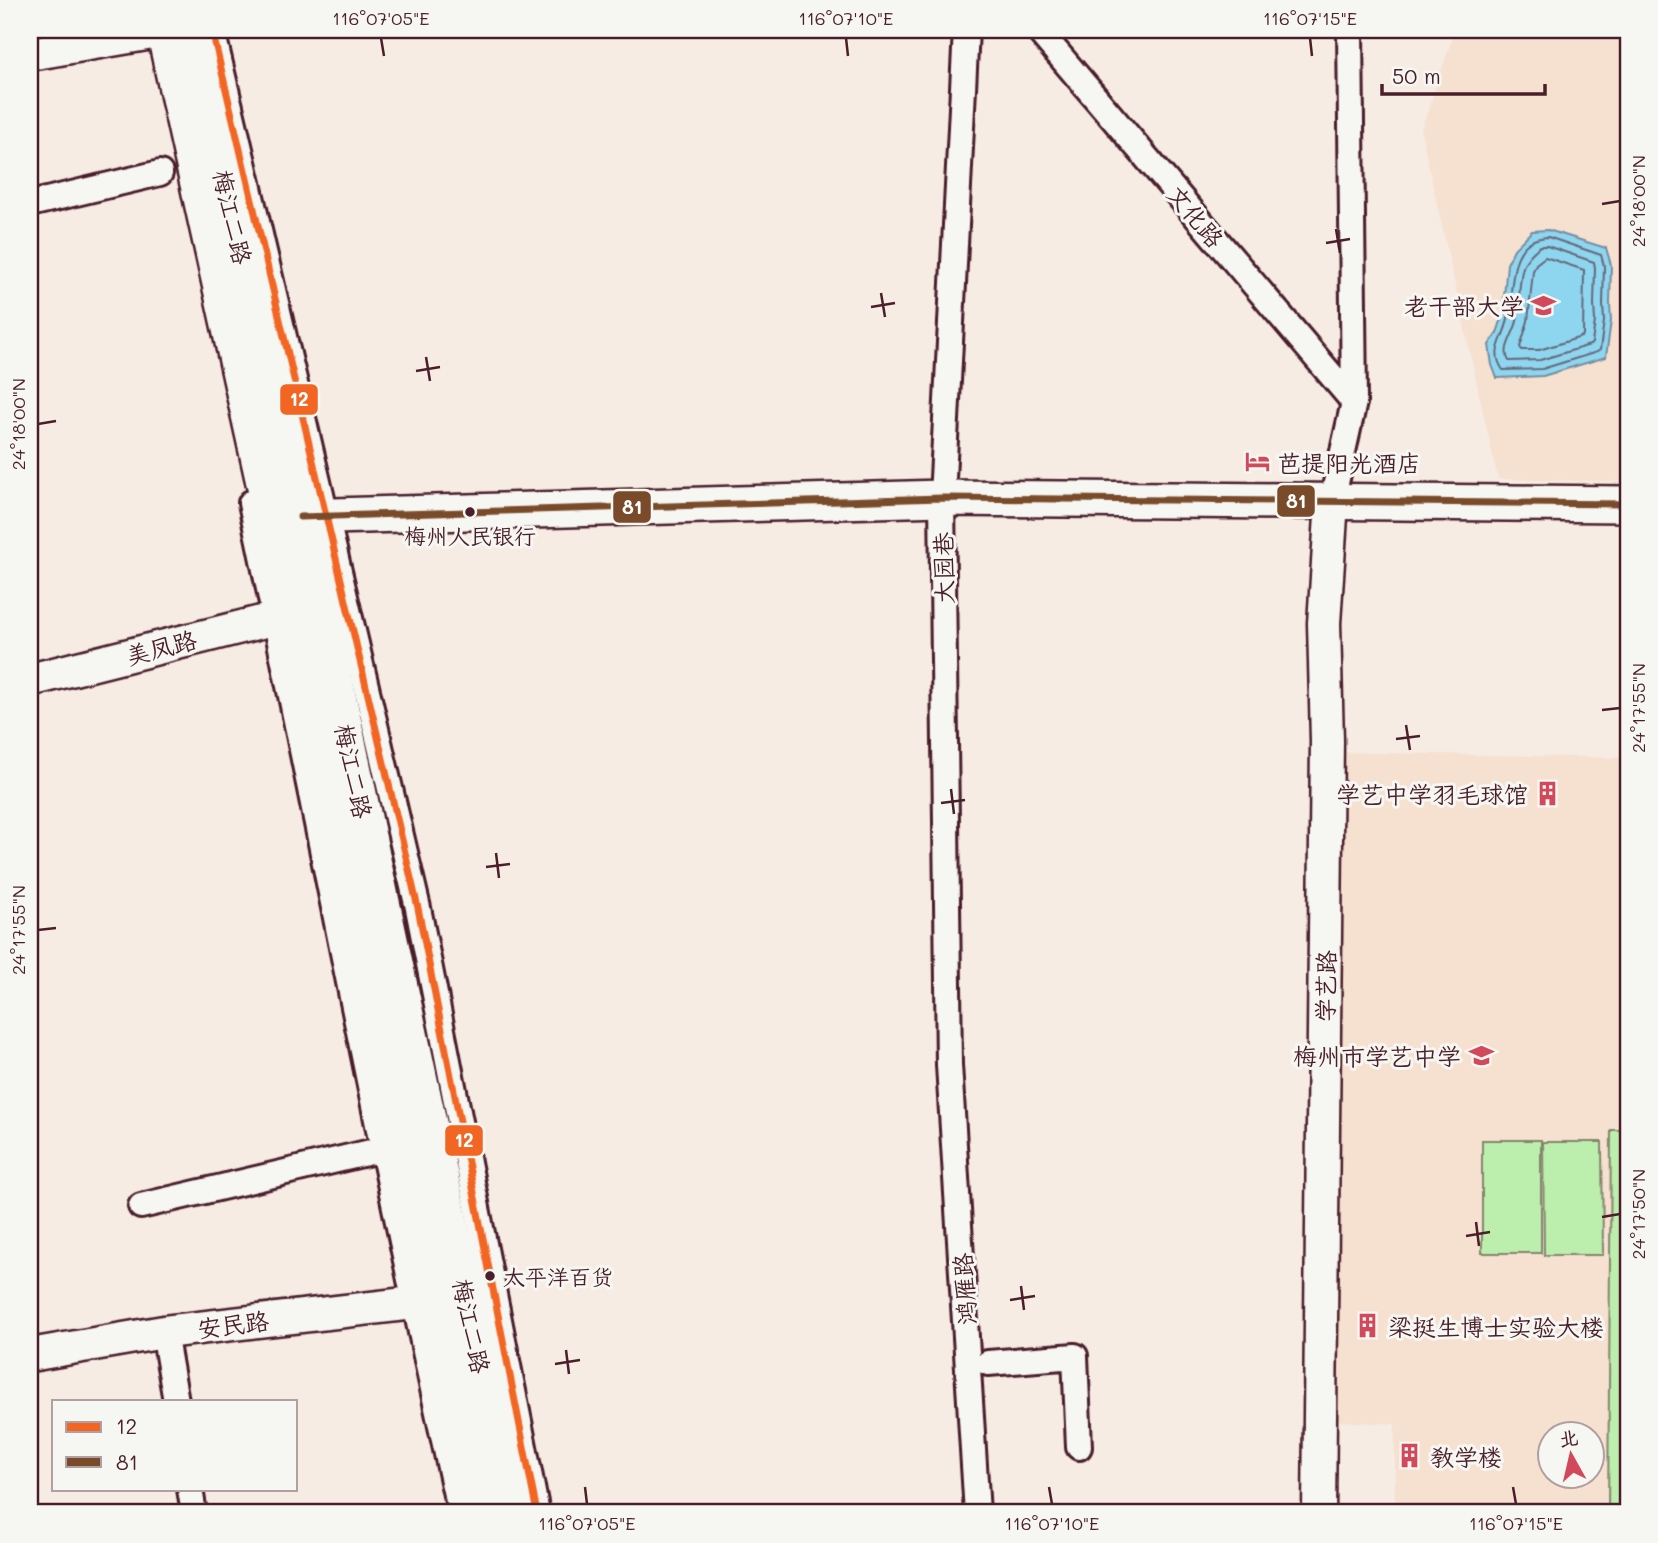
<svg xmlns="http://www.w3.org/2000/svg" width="1658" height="1543" viewBox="0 0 1658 1543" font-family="Mali,'LXGW WenKai TC',sans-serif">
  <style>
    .built { fill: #f6e0d0; fill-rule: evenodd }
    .green { fill: #bceeae; stroke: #83866c; stroke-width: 2 }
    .water { fill: #8ed6ef; stroke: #738da1; stroke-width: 2 }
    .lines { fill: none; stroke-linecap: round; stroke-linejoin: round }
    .shore { stroke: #656879; stroke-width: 2 }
    .minor-casing { stroke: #4a1f2b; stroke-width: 30 }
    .tertiary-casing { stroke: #4a1f2b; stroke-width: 37 }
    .secondary-casing { stroke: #4a1f2b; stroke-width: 40 }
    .minor { stroke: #f6f6f2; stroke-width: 24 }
    .tertiary { stroke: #f6f6f2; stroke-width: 32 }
    .secondary { stroke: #f6f6f2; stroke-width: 35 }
    .bus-1-casing { stroke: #f6f6f2; stroke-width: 12 }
    .bus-2-casing { stroke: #f6f6f2; stroke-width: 12 }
    .bus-1 { stroke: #f26522; stroke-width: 7 }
    .bus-2 { stroke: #7a4b2a; stroke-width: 7 }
    .ticks { fill: none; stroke: #4a1f2b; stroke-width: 2.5 }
    .bus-dot { fill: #4a1f2b; stroke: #f6f6f2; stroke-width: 2.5 }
    .labels { text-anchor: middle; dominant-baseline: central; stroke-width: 6; stroke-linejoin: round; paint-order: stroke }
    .bus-label { font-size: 22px; fill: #4a1f2b; stroke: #f6f6f2 }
    .street-label { font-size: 24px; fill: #4a1f2b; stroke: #f6f6f2 }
    .poi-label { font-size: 24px; fill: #4a1f2b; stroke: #f6f6f2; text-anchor: end }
    .line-badge { stroke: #f6f6f2; stroke-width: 2.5 }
    .badge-label { font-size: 19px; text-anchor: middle; font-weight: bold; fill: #fff }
    .neatline { fill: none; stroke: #4a1f2b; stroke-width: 2.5 }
    .ticks-label { font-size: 18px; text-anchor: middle; fill: #4a1f2b }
  </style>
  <rect width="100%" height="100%" fill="#f6ece3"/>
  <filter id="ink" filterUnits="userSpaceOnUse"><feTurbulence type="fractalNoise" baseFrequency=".0143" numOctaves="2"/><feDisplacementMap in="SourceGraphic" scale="14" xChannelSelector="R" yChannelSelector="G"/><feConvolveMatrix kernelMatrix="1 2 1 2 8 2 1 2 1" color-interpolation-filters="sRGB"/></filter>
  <g filter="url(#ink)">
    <g class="built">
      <path d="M1455 30H1628V482L1498 479 1421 131Z"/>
      <path d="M1336 752 1628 758V1513H1395V1424L1336 1421 1334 1211ZM1550 1434H1592V1476H1550Z"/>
    </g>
    <g class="green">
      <path d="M1611 1130H1628V1513H1608Z"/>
      <rect x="1482" y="1140" width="59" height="113"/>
      <path d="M1543 1142H1602L1603 1255H1544Z"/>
    </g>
    <path class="water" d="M1548 230 1606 248 1611 265 1610 304 1611 321 1606 357 1543 376 1497 378 1492 365 1489 345 1497 333 1502 318 1507 264 1514 249 1532 231Z"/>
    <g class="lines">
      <g class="shore">
        <path d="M1548 237 1601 255 1604 266 1603 305 1604 321 1600 350 1597 352 1542 369 1503 370C1489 350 1505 339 1508 318 1514 290 1506 238 1548 237Z"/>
        <path d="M1540 246H1547L1594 262 1595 268 1594 305 1595 321 1592 343 1590 345 1540 360 1509 361C1501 349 1514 335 1517 321 1520 304 1518 284 1523 267 1526 258 1533 252 1540 246Z"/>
        <path d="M1545 257 1584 270 1583 335 1581 337 1539 350H1522L1520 347 1528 321 1533 271 1536 264Z"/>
      </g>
      <defs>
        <g id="minor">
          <path d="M212 30 418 908 537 1513"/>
          <path d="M966 30 942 498 949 1065 977 1513"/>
          <path d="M1038 30 1354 402"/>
          <path d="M30 204 160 173"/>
          <path d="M1332 501 1354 402 1350 30"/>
          <path d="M251 503C321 833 383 1165 456 1495"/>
          <path d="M141 1206 375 1151"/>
          <path d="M164 1332 176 1401"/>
          <path d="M988 1363 1075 1356 1079 1447"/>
          <path d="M190 1489 194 1513"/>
        </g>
        <g id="tertiary">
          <path d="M30 54 164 31"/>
          <path d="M30 680 293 614"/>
          <path d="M30 1355 164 1332 414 1303 436 1312"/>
          <path d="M1319 1513 1327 741 1324 623 1332 501"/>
        </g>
        <g id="secondary">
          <path d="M164 30 293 614 477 1513"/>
          <path d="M191 30 300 517 512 1513"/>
          <path d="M300 517 942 498 1628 504"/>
        </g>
      </defs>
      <use href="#minor" class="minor-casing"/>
      <use href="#tertiary" class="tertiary-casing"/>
      <use href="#secondary" class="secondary-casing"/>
      <use href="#minor" class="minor"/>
      <use href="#tertiary" class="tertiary"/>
      <use href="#secondary" class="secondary"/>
      <defs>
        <path id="bus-1" d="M212 30 418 908 537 1513"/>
        <path id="bus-2" d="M300 517 942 498 1628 504"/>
      </defs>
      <use href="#bus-1" class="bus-1-casing"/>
      <use href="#bus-2" class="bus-2-casing"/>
      <use href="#bus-1" class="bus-1"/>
      <use href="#bus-2" class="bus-2"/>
    </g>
  </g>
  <path class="ticks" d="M381 38 384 56M846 38 848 56M1310 38 1312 56M1602 204 1620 201M1336 229 1340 253M1326 243 1350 239M881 293 885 317M871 307 895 303M426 357 430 381M416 371 440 367M38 424 56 421M1602 710 1620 708M1406 725 1410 750M1396 739 1420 736M951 789 954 814M941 803 965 800M496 853 499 878M486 867 510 864M38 930 56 928M1602 1217 1620 1214M1476 1222 1479 1246M1466 1236 1490 1232M1021 1286 1024 1310M1010 1300 1035 1296M566 1350 569 1374M555 1364 580 1360M585 1487 587 1504M1049 1487 1052 1504M1513 1487 1516 1504"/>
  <defs>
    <symbol id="school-bare" viewBox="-9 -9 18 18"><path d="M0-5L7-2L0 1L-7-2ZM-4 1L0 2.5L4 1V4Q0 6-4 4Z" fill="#d1495b" stroke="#f6f6f2" stroke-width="2.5" paint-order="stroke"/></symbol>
    <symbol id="hotel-bare" viewBox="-9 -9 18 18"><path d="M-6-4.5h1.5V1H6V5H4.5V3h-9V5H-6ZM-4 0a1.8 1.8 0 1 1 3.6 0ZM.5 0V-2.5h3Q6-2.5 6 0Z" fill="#d1495b" stroke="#f6f6f2" stroke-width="2.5" paint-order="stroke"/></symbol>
    <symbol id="building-bare" viewBox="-9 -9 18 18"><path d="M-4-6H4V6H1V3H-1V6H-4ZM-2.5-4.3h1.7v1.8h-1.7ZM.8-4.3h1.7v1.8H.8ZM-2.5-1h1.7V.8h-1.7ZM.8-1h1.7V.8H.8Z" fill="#d1495b" stroke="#f6f6f2" stroke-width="2.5" paint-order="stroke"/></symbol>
  </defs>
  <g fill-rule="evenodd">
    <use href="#school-bare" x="1526" y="288" width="35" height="35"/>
    <use href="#hotel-bare" x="1240" y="444" width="35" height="35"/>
    <use href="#building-bare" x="1530" y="776" width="35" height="35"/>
    <use href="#school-bare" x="1464" y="1038" width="35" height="35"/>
    <use href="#building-bare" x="1350" y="1308" width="35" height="35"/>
    <use href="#building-bare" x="1392" y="1438" width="35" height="35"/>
  </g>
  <g class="bus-dot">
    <circle cx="470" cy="512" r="6"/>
    <circle cx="490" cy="1276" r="6"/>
  </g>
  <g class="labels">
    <g class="bus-label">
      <text x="470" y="535">梅州人民银行</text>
      <text x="503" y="1276" text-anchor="start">太平洋百货</text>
    </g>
    <g class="street-label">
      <text transform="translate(1196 216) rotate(50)">文化路</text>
      <text transform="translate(233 217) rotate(77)">梅江二路</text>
      <text transform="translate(943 568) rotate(-91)">大园巷</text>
      <text transform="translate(161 647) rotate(-14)">美凤路</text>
      <text transform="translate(354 771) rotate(78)">梅江二路</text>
      <text transform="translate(1325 986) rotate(-89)">学艺路</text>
      <text transform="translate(964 1289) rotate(-94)">鸿雁路</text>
      <text transform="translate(233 1324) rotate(-7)">安民路</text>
      <text transform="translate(472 1326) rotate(78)">梅江二路</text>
    </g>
    <g class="poi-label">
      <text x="1524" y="305">老干部大学</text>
      <text x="1277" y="462" text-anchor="start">芭提阳光酒店</text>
      <text x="1528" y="793">学艺中学羽毛球馆</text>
      <text x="1461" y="1055">梅州市学艺中学</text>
      <text x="1388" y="1326" text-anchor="start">梁挺生博士实验大楼</text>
      <text x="1430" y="1456" text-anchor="start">教学楼</text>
    </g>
  </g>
  <g class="line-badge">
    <rect x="279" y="383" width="40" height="33" rx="7" fill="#f26522"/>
    <rect x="1276" y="484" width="40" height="34" rx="7" fill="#7a4b2a"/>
    <rect x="612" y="490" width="40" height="34" rx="7" fill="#7a4b2a"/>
    <rect x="444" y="1124" width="40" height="33" rx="7" fill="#f26522"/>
  </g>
  <g class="badge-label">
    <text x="299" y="406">12</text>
    <text x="1296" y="508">81</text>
    <text x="632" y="514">81</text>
    <text x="464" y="1147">12</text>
  </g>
  <rect width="1658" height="1543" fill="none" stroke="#f6f6f2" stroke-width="77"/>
  <rect x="52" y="1400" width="245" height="91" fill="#f6f6f2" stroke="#b1a0a2" stroke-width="2"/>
  <rect x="66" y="1422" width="35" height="10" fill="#f26522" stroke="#b1a0a2" stroke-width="2"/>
  <text x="116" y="1434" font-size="21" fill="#4a1f2b">12</text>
  <rect x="66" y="1457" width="35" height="10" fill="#7a4b2a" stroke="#b1a0a2" stroke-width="2"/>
  <text x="116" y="1470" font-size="21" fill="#4a1f2b">81</text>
  <g transform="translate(1571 1455) rotate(352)"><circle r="33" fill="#f6f6f2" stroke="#b1a0a2" stroke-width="2"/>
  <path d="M0-5L12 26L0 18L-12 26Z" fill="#d1495b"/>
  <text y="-10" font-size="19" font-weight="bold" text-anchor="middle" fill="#4a1f2b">北</text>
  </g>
  <path d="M1382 84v10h163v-10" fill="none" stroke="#4a1f2b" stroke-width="3.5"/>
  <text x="1392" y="84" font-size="21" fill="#4a1f2b" stroke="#f6f6f2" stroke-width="5" paint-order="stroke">50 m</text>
  <rect x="38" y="38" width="1582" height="1466" class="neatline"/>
  <g class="ticks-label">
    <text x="381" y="25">116°07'05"E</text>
    <text x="846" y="25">116°07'10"E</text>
    <text x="1310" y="25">116°07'15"E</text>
    <text transform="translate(1639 201) rotate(-90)" y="6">24°18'00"N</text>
    <text transform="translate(19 424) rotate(-90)" y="6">24°18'00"N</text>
    <text transform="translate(1639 708) rotate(-90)" y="6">24°17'55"N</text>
    <text transform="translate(19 930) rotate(-90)" y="6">24°17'55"N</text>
    <text transform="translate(1639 1214) rotate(-90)" y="6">24°17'50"N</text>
    <text x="587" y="1530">116°07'05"E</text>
    <text x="1052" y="1530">116°07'10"E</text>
    <text x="1516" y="1530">116°07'15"E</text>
  </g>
</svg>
